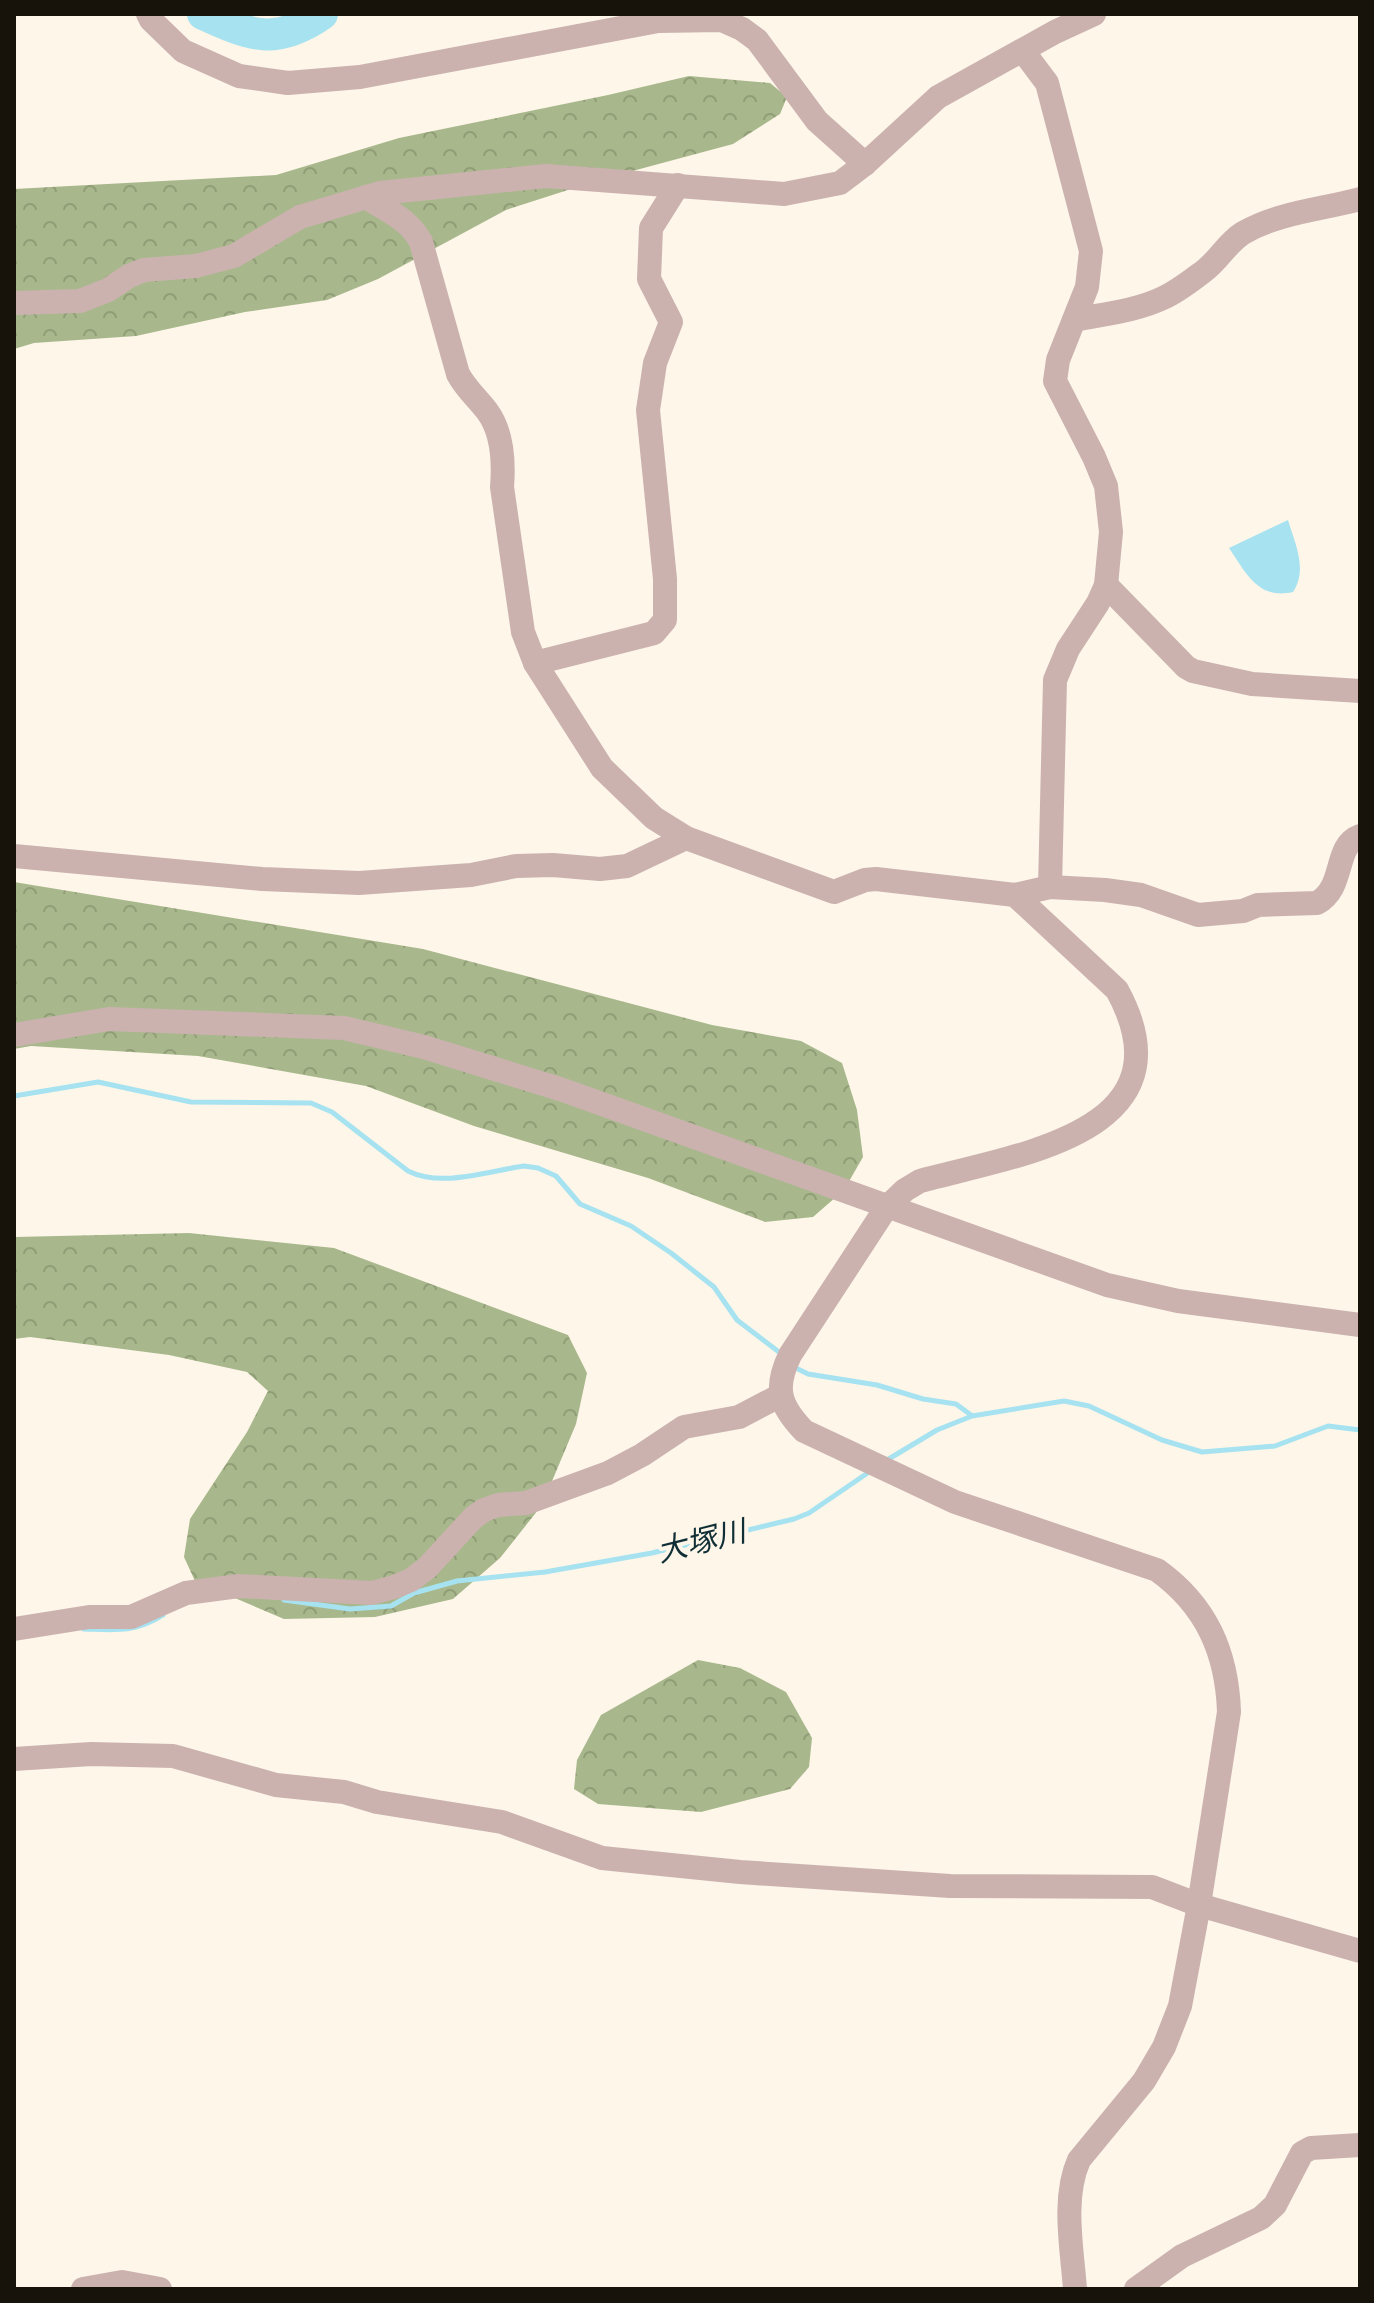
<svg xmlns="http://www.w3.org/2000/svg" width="1374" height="2303" viewBox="0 0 1374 2303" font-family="'PT Sans','Noto Sans JP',sans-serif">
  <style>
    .forest { fill: url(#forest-crowns) }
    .water { fill: #a6e2f0 }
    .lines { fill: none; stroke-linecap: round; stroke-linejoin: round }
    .stream { stroke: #a6e2f0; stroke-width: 5 }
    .river { stroke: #a6e2f0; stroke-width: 32 }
    .minor { stroke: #cbb2af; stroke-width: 24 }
    .labels { text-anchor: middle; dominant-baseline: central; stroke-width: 8; stroke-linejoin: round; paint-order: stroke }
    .water-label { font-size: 30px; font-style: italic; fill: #102e35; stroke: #fef6e9 }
  </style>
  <defs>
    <pattern id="forest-crowns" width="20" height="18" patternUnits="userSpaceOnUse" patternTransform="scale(2)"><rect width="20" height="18" fill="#a8b88c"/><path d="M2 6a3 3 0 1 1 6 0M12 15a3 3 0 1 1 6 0" fill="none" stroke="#909d77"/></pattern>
  </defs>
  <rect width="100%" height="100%" fill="#fef6e9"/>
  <g class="forest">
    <path d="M689 76 770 83 787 97 780 114 733 144 599 180 506 210 378 279 327 300 245 312 136 336 34 343 14 349V189L276 175 399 138 608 95Z"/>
    <path d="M14 882 423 949 712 1025 801 1041 842 1063 857 1110 863 1157 844 1190 813 1217 765 1222 648 1178 474 1126 366 1086 198 1056 31 1046 14 1049Z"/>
    <path d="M189 1233 334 1248 568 1335 587 1373 576 1424 542 1505 500 1558 453 1599 375 1617 284 1619 195 1581 184 1557 190 1519 247 1432 268 1391 247 1372 169 1355 30 1337 14 1339V1237Z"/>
    <path d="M698 1660 740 1668 786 1692 812 1738 809 1767 790 1789 701 1812 598 1804 574 1789 577 1760 601 1715Z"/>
  </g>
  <path class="water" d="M1288 520C1295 544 1308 569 1293 592 1258 600 1246 573 1229 548Z"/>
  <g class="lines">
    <g class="stream">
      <path d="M14 1096 98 1082 191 1102 311 1103 332 1112 408 1171C442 1188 488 1171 524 1166L538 1168 556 1176 580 1204 631 1226 671 1253 714 1287 737 1320 779 1352"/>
      <path d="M796 1368 808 1374 877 1385 923 1399 956 1404 971 1415"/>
      <path d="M887 1460 937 1430 972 1416 1064 1401 1089 1406 1162 1440 1202 1452 1275 1446 1328 1426 1360 1430"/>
      <path d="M284 1600 350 1609 391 1606 414 1593 457 1581 545 1572 652 1553 794 1519 809 1513 872 1470"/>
      <path d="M84 1629C116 1630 135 1633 163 1615"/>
    </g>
    <path class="river" d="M203 14C251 36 276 46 322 14"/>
    <g class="minor">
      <path d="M148 14 151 20 183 51 239 76 288 83 360 77 658 21 722 20 742 29 757 40 817 121 865 164"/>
      <path d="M1023 51 1047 83 1091 251 1087 287 1058 360 1055 381 1094 457 1106 486 1111 532 1106 585 1098 603 1068 649 1055 680 1050 887"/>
      <path d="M678 185 651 228 649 279 671 322 655 363 648 410 665 579V620L654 633 535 663 602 768 654 818 686 838 834 892 865 880 876 879 1015 895 1050 887 1105 890 1141 895 1198 915 1243 911 1258 905 1317 903C1346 887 1333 846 1360 836"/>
      <path d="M366 197C387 211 408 218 421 242L458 374C466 389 477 398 487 411 502 431 504 462 502 487L523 632 535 663"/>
      <path d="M14 303 80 301 108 290 129 276 144 270 196 266 234 256 300 217 380 193 546 176 784 194 840 183 865 164 938 97 1055 32 1094 14"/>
      <path d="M1074 320C1103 314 1136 311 1163 298 1177 292 1192 280 1204 271 1219 260 1227 243 1243 233 1280 212 1320 210 1360 199"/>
      <path d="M1106 585 1186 667 1193 671 1252 684 1360 691"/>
      <path d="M14 856 262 879 359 883 471 875 516 866 553 865 600 869 627 866 686 838"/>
      <path d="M1015 895 1117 990C1195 1133 1015 1155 920 1181L905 1190 886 1208 790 1355C774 1388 779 1405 804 1431L955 1502 1157 1570C1206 1605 1227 1652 1229 1712L1199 1905 1180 2006 1164 2047 1144 2081 1079 2160C1062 2198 1072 2248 1075 2289"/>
      <path d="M14 1035 109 1019 344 1028 424 1047 563 1090 1107 1285 1178 1301 1360 1325"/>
      <path d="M14 1629 89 1617H131L186 1593 239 1586 372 1593 394 1587 411 1580 427 1568 473 1518 484 1510 498 1505 526 1503 608 1473 642 1455 684 1427 739 1417 781 1395"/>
      <path d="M14 1759 91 1754 173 1756 276 1785 344 1792 377 1802 502 1822 602 1858 740 1872 950 1886 1152 1887 1199 1905 1360 1951"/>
      <path d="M83 2289 122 2282 160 2289"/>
      <path d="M1136 2289 1182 2256 1261 2218 1275 2205 1302 2153 1311 2148 1360 2145"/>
    </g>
  </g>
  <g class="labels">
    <g class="water-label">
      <text transform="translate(701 1540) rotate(-14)">大塚川</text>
    </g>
  </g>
  <rect width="1374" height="2303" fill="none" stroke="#17130b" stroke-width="32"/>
</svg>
